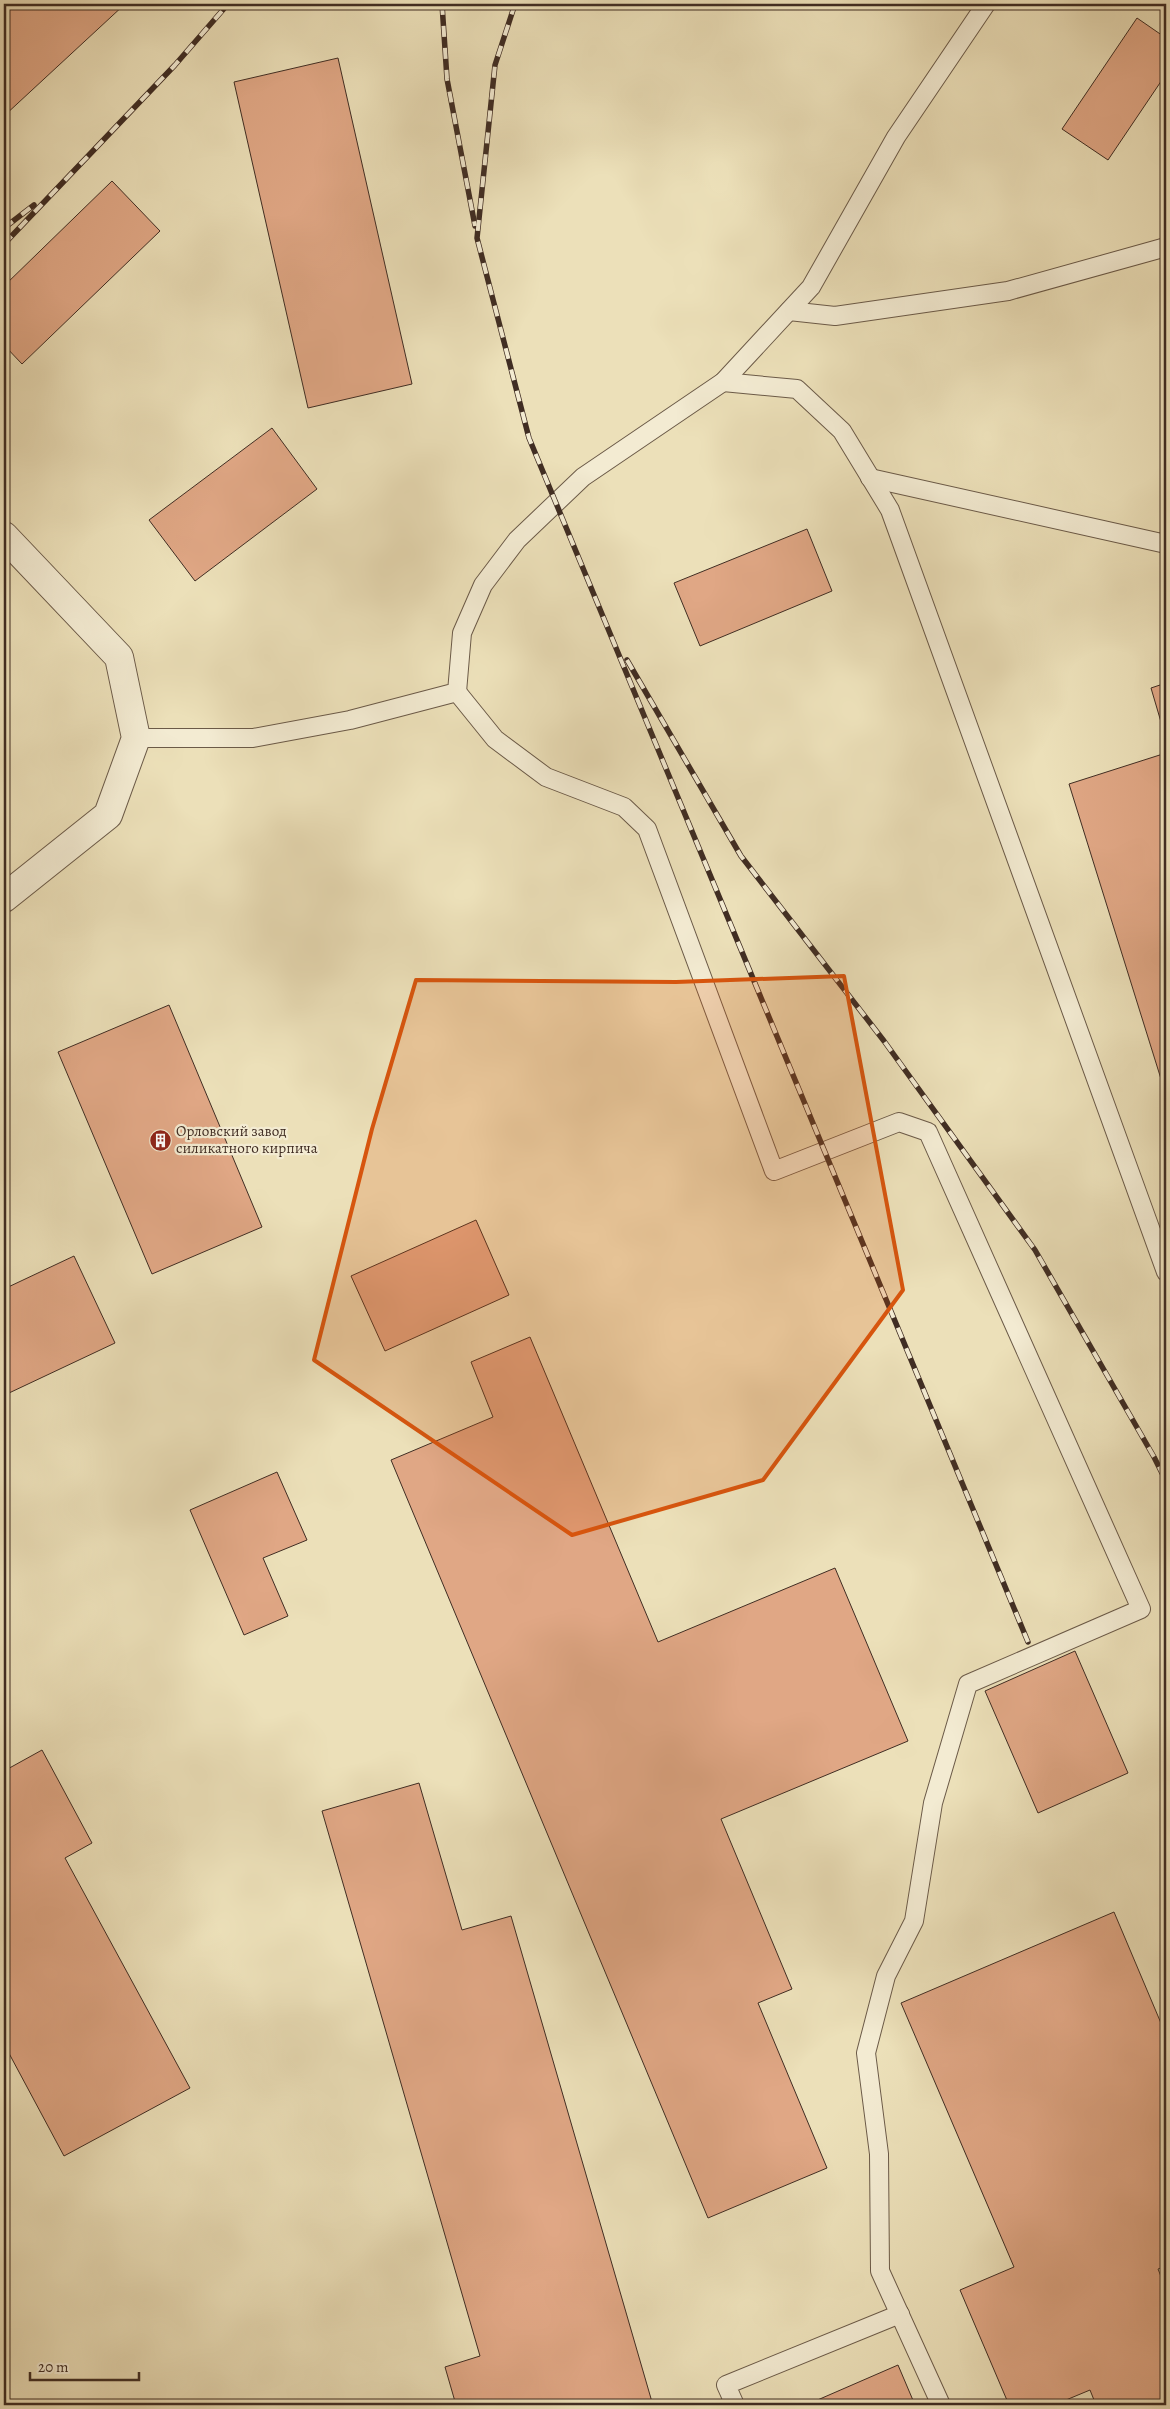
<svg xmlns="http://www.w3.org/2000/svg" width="1170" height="2409" viewBox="0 0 1170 2409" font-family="Alegreya,serif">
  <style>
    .building { fill: #e0a785; stroke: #402d23 }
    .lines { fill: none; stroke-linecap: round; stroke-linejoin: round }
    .lane-casing { stroke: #6b5a48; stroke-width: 20 }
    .street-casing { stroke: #6b5a48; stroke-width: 30 }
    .lane { stroke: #f3ebd2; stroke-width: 18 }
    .street { stroke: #f3ebd2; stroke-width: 28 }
    .rail-casing { stroke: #402d23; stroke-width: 5.5 }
    .rail { stroke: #f3ebd2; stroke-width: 4; stroke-dasharray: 11; stroke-linecap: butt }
    .marked { fill: #d7550e; fill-opacity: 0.2; stroke: #d7550e; stroke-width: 4; stroke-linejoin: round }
    .labels { text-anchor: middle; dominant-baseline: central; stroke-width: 4.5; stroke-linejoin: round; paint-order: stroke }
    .poi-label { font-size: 15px; fill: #402d23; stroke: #f3ebd2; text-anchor: start }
  </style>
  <rect width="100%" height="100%" fill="#ece0b9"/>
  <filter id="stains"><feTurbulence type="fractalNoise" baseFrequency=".004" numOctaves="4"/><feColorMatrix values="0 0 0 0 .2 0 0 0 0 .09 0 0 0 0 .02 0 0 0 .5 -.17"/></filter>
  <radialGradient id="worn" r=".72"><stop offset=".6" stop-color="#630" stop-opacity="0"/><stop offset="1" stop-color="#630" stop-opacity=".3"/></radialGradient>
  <g class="building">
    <path d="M4 4H125L4 116Z"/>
    <path d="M1137 18 1166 38V74L1108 160 1062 129Z"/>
    <path d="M338 58 412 384 308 408 234 82Z"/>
    <path d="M112 181 160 231 22 364 4 345V286Z"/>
    <path d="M272 428 317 489 195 581 149 520Z"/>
    <path d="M807 529 832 591 700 646 674 583Z"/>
    <path d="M1166 683V739L1151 688Z"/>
    <path d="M1166 753V1095L1069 784Z"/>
    <path d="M169 1005 262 1227 152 1274 58 1052Z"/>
    <path d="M476 1220 509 1295 385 1351 351 1276Z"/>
    <path d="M74 1256 115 1343 9 1393 4 1382V1289Z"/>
    <path d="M530 1337 658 1642 835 1568 908 1741 721 1819 792 1989 758 2003 827 2168 708 2218 391 1460 493 1417 471 1362Z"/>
    <path d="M277 1472 307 1540 263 1558 288 1616 244 1635 190 1510Z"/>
    <path d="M1075 1651 1128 1773 1038 1813 985 1691Z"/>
    <path d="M42 1750 92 1843 65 1858 190 2088 64 2156 4 2044V1771Z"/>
    <path d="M419 1783 462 1930 511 1916 652 2402 640 2405H456L445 2367 480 2356 322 1811Z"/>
    <path d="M1114 1912 1166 2035V2266L1158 2269 1166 2289V2405H1096L1090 2390 1054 2405H1009L960 2290 1014 2267 901 2003Z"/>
    <path d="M898 2365 915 2405H806Z"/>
  </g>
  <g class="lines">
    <defs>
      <g id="lane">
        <path d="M789 311 835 316 1008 291 1166 247"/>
        <path d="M723 382 797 389 842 431 890 510 1166 1272"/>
        <path d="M870 478 1166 544"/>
        <path d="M457 692 495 739 546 777 624 807 647 829 774 1171 899 1122 928 1132 1141 1609 968 1684 933 1803 914 1921 886 1976 866 2053 879 2154 880 2271 941 2405"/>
        <path d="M136 738H253L350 720 457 692 462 633 483 585 517 540 583 477 723 382 811 287 896 137 986 4"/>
        <path d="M735 2405 726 2385 900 2314"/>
      </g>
      <path id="street" d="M4 536 119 657 136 738 108 815 4 898"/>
    </defs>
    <use href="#lane" class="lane-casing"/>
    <use href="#street" class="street-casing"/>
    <use href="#lane" class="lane"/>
    <use href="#street" class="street"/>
    <defs>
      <g id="rail">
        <path d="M442 4 447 79 475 226"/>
        <path d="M515 4 495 65 477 238 529 438 1028 1642"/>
        <path d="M4 228 34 205"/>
        <path d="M4 244 175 65 228 4"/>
        <path d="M627 660 741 856 884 1041 1035 1250 1154 1457 1166 1481"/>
      </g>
    </defs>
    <use href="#rail" class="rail-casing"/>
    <use href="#rail" class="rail"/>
  </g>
  <path class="marked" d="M844 976 903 1290 763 1480 572 1535 314 1360 372 1129 416 980 676 982Z"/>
  <defs>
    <symbol id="building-disc" viewBox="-11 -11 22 22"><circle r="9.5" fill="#8f2418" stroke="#f3ebd2"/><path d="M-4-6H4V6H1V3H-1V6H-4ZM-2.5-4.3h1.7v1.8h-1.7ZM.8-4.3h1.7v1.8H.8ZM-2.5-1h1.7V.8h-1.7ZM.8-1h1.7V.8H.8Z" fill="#fff"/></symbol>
  </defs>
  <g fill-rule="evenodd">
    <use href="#building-disc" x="148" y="1128" width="25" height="25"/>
  </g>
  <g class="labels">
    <g class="poi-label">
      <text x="176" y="1131">Орловский завод<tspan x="176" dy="17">силикатного кирпича</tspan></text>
    </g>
  </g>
  <rect width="1170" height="2409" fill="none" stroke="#ece0b9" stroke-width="20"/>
  <rect x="5" y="5" width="1160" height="2399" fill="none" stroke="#402d23" stroke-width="2.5"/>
  <rect x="10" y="10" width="1150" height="2389" fill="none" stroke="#402d23"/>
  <path d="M30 2372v8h109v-8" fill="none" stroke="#402d23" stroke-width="2.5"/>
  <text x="38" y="2372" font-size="15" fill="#402d23" stroke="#f3ebd2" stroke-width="4" paint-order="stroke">20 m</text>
  <rect width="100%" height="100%" filter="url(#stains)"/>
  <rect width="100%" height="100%" fill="url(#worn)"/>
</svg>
